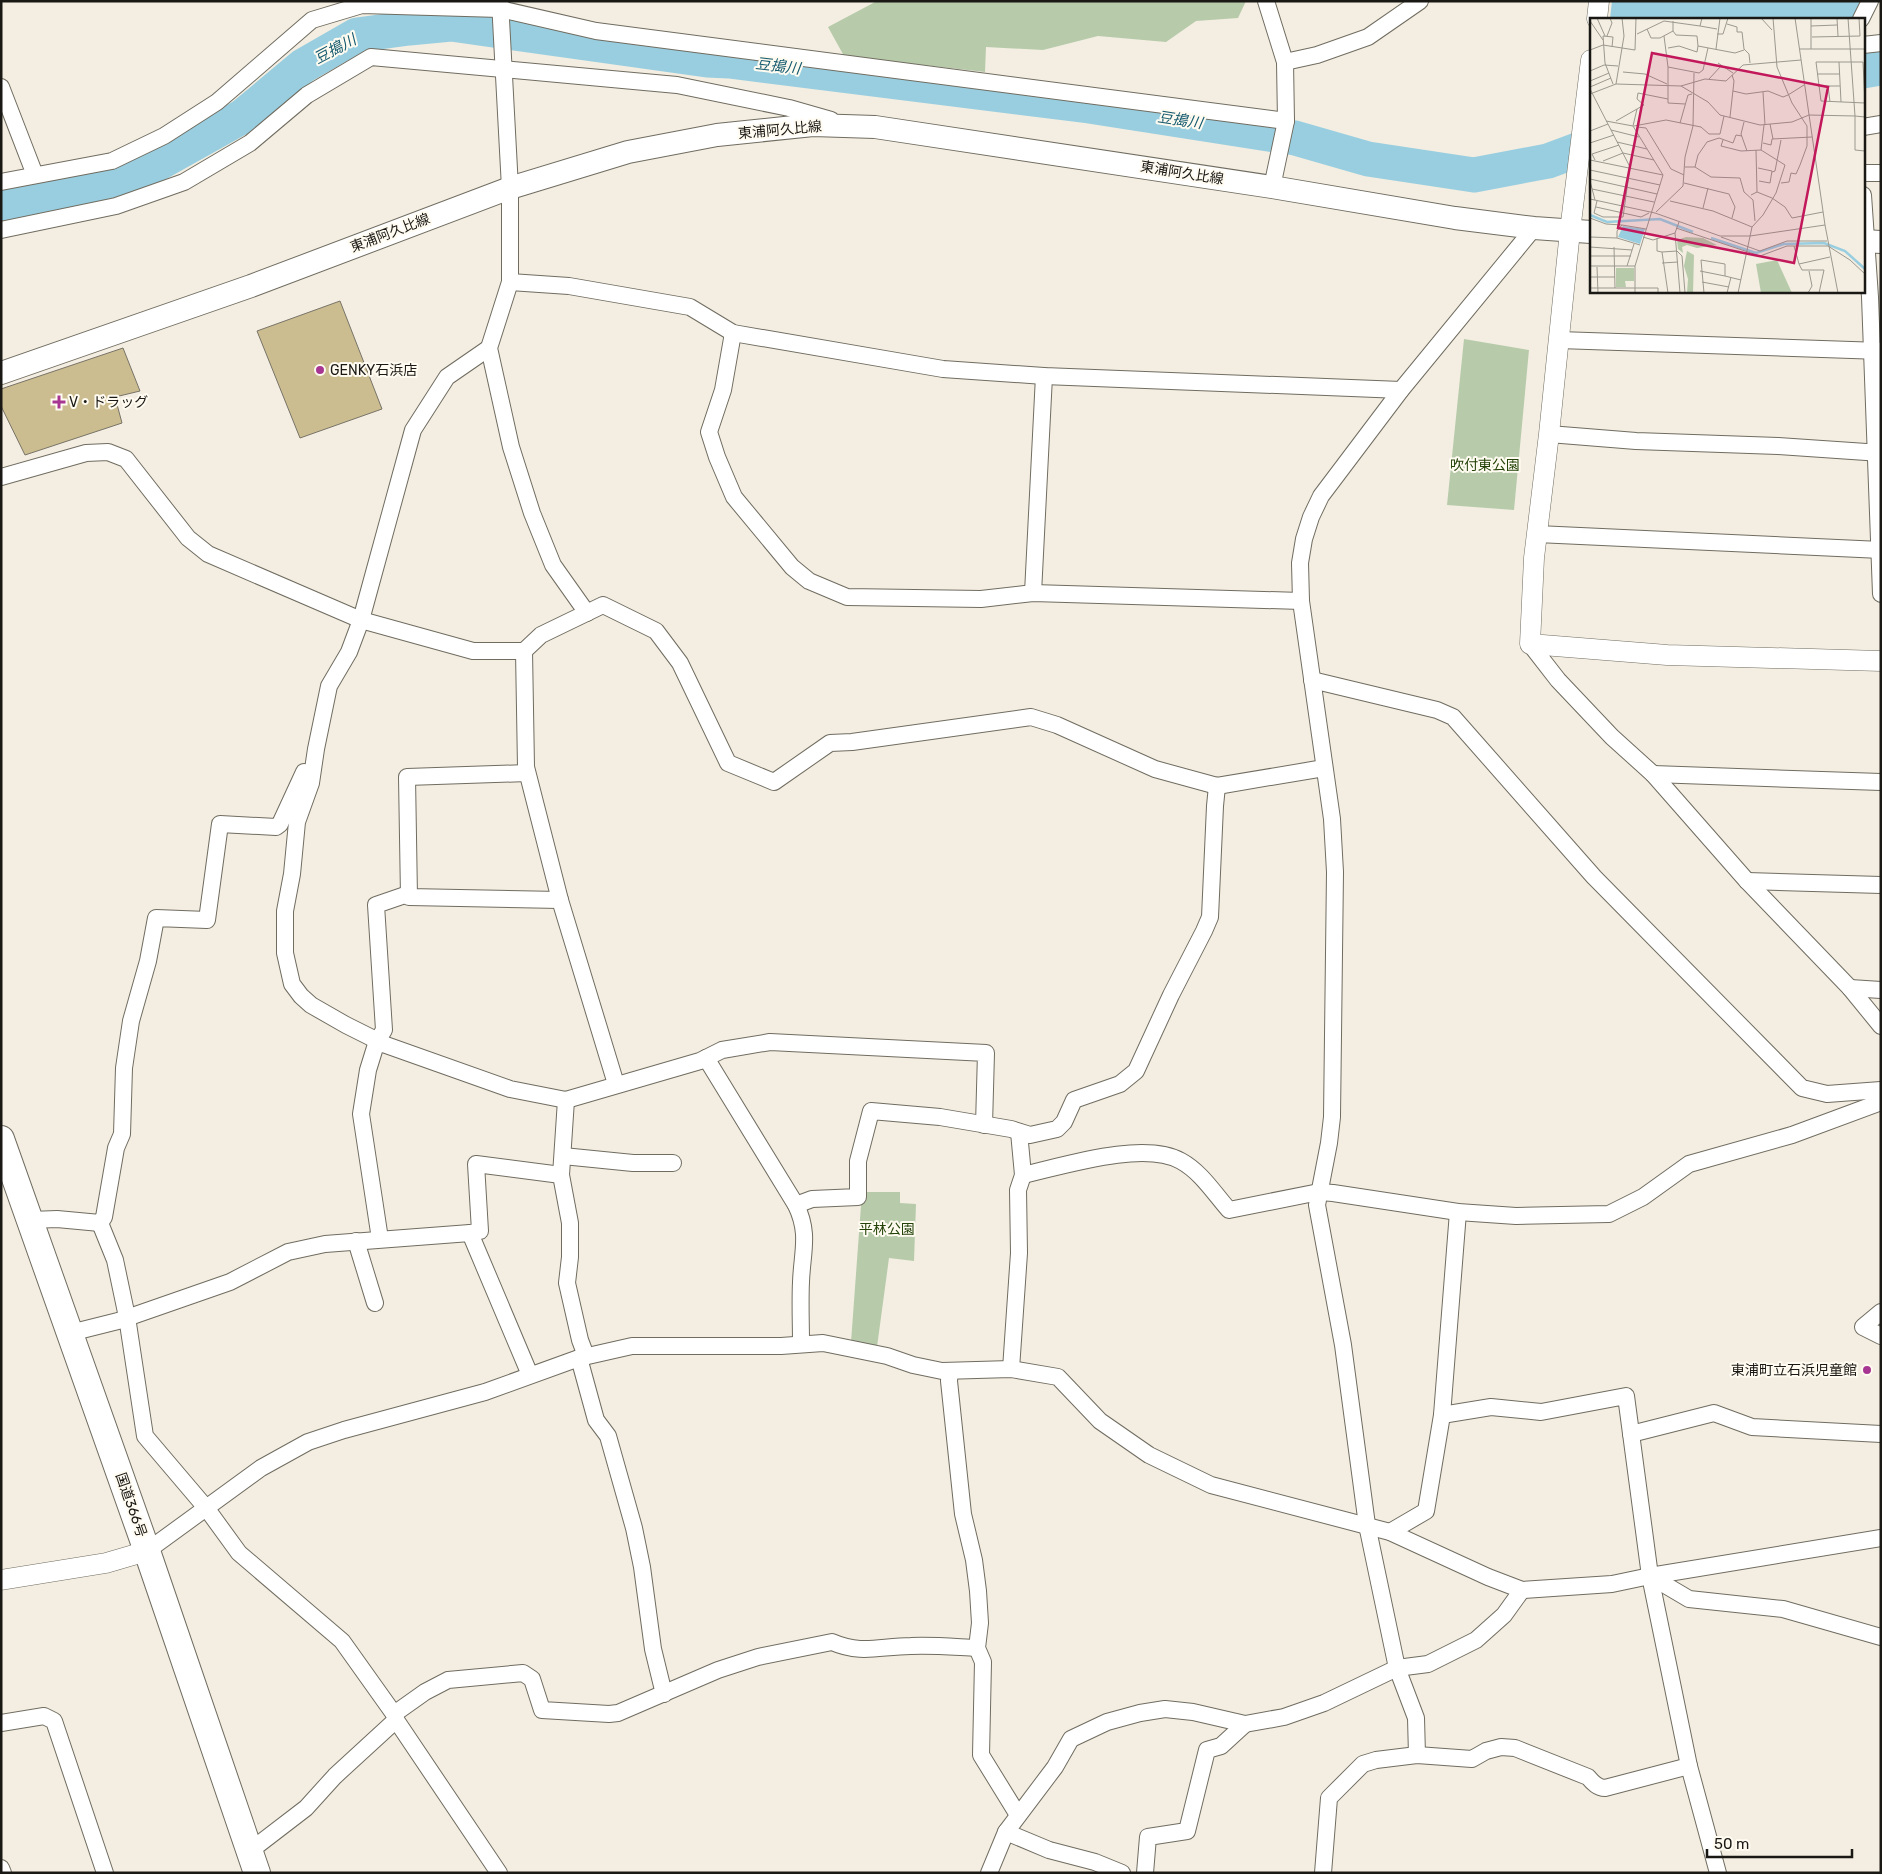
<svg xmlns="http://www.w3.org/2000/svg" width="1882" height="1874" viewBox="0 0 1882 1874" font-family="Rubik,'Noto Sans JP',sans-serif">
  <style>
    .green { fill: #b7cbab }
    .water { fill: #99cee0 }
    .lines { fill: none; stroke-linecap: round; stroke-linejoin: round }
    .river { stroke: #99cee0; stroke-width: 35 }
    .building { fill: #ccbd91; stroke: #777367 }
    .minor-casing { stroke: #706c60; stroke-width: 18 }
    .tertiary-casing { stroke: #706c60; stroke-width: 21 }
    .secondary-casing { stroke: #706c60; stroke-width: 24 }
    .trunk-casing { stroke: #706c60; stroke-width: 28 }
    .minor { stroke: #fff; stroke-width: 16 }
    .tertiary { stroke: #fff; stroke-width: 20 }
    .secondary { stroke: #fff; stroke-width: 22 }
    .trunk { stroke: #fff; stroke-width: 26 }
    .poi-dot { fill: #a63692; stroke: #fffbf1; stroke-width: 2 }
    .labels { text-anchor: middle; dominant-baseline: central; stroke-width: 4; stroke-linejoin: round; paint-order: stroke }
    .street-label { font-size: 14px; fill: #1a1814; stroke: #fffbf1 }
    .poi-label { font-size: 14px; fill: #1a1814; stroke: #fffbf1; text-anchor: start }
    .park-label { font-size: 14px; fill: #234208; stroke: #fffbf1 }
    .water-label { font-size: 15px; font-style: italic; fill: #145a6e; stroke: #fffbf1 }
    .inset-river { fill: none; stroke: #99cee0; stroke-width: 2.5 }
    .inset-road { fill: none; stroke: #9c988f; stroke-width: 1 }
    .view { fill: #c2185b; fill-opacity: 0.15; stroke: #c2185b; stroke-width: 2.5 }
    .inset-edge { fill: none; stroke: #1a1814; stroke-width: 2.5 }
  </style>
  <rect width="100%" height="100%" fill="#f3eee1"/>
  <g class="green">
    <path d="M877 1H1246L1238 18 1196 21 1166 42 1098 36 1043 50 986 47 985 72 844 56 828 27Z"/>
    <path d="M1464 339 1529 350 1514 510 1447 505Z"/>
    <path d="M862 1192H900V1203L916 1204 914 1261 889 1258 877 1347 851 1342Z"/>
  </g>
  <path class="water" d="M1612 1H1862L1852 19H1610Z"/>
  <g class="lines">
    <g class="river">
      <path d="M1863 71 1881 68"/>
      <path d="M1 208 143 172 243 116 303 66 357 35 409 28 451 24 707 60 729 61 1089 106 1295 138 1368 159 1474 175 1548 161 1591 145"/>
    </g>
  </g>
  <g class="building">
    <path d="M340 301 382 409 300 438 257 331Z"/>
    <path d="M123 348 140 391 115 397 122 423 25 455 1 406V389Z"/>
  </g>
  <g class="lines">
    <defs>
      <g id="minor">
        <path d="M500 1 510 188V282L489 348 511 447 532 513 553 565 587 613"/>
        <path d="M1266 1 1285 62 1286 121 1272 187"/>
        <path d="M1861 19 1870 1"/>
        <path d="M1863 45 1881 43"/>
        <path d="M1285 62 1317 55 1368 37 1420 1"/>
        <path d="M1 87 35 175"/>
        <path d="M1863 127 1881 124"/>
        <path d="M1863 173H1881"/>
        <path d="M1 182 112 161 164 136 217 102 312 20 362 5 500 9 596 31 1286 121"/>
        <path d="M1863 195 1870 297 1881 594"/>
        <path d="M1 230 116 206 184 182 250 143 307 95 371 57 677 85 789 108 831 120"/>
        <path d="M510 282 569 286 690 307 733 333 943 369 1044 376 1401 390"/>
        <path d="M733 333 723 390 709 432 717 457 734 497 792 567 809 581 847 597 981 599 1033 593 1301 601"/>
        <path d="M1559 340 1881 351"/>
        <path d="M489 348 447 377 413 430 361 620 349 652 329 686 316 749 311 783 297 822 292 874 285 911V953L292 984 301 996 311 1005 346 1025 386 1045 510 1089 566 1100 700 1061 722 1050 770 1042 986 1053 984 1125"/>
        <path d="M1549 434 1636 441 1778 446 1881 453"/>
        <path d="M1 477 86 453 108 452 126 459 188 538 208 554 361 620 473 651H524L541 635 603 605 656 631 680 663 728 763 774 782 830 743 852 742 1031 717 1057 725 1155 769 1217 786 1324 768"/>
        <path d="M1537 534 1881 550"/>
        <path d="M1033 593 1044 376"/>
        <path d="M1530 644 1558 680 1612 737 1653 774 1747 881 1850 988 1881 1026"/>
        <path d="M524 651 526 767 560 900 616 1084"/>
        <path d="M1312 680 1437 710 1453 717 1594 877 1802 1088 1827 1094 1881 1090"/>
        <path d="M304 772 280 824 276 827 220 824 207 920 156 918 148 961 131 1021 124 1068 122 1134 116 1148 104 1217 100 1223 115 1260 127 1317 145 1436 207 1509 239 1553 342 1641 394 1714 396 1720 499 1873"/>
        <path d="M527 773 407 777 409 897 560 900"/>
        <path d="M1653 774 1881 782"/>
        <path d="M1747 881 1881 885"/>
        <path d="M1850 988 1881 990"/>
        <path d="M706 1058 796 1205C810 1234 802 1252 801 1282 800 1302 801 1323 801 1344"/>
        <path d="M566 1100 561 1175 570 1223V1257L567 1283 580 1340 586 1356"/>
        <path d="M563 1156 633 1163H673"/>
        <path d="M1023 1175C1063 1166 1144 1140 1181 1161 1201 1172 1214 1193 1229 1210L1319 1192 1333 1193 1458 1212 1516 1216 1609 1214 1643 1197 1689 1164 1792 1135 1881 1102"/>
        <path d="M796 1205 812 1199 858 1197V1161L871 1111 940 1117 1011 1129 1030 1135 1057 1129 1064 1122 1074 1100 1120 1084 1136 1071 1171 995 1204 931 1210 917 1215 806 1217 786"/>
        <path d="M31 1220 57 1219 100 1223"/>
        <path d="M470 1233 530 1375"/>
        <path d="M380 1239 361 1114 368 1070 377 1041 384 1030 376 905 408 894"/>
        <path d="M356 1241 375 1303"/>
        <path d="M1881 1312 1863 1327 1881 1336"/>
        <path d="M70 1333 118 1321 230 1282 288 1252 325 1244 470 1233 480 1231 476 1164 561 1175"/>
        <path d="M579 1358 596 1420 608 1436 634 1528 642 1567 653 1649 664 1694"/>
        <path d="M1011 1369 1019 1253 1018 1190 1023 1175 1019 1132"/>
        <path d="M950 1371 949 1381 963 1514 974 1560 978 1591 980 1623 977 1648 983 1662 981 1755 1018 1815"/>
        <path d="M1442 1415 1491 1407 1541 1412 1626 1396 1650 1576 1689 1766 1718 1873"/>
        <path d="M1631 1434 1714 1413 1752 1427 1881 1434"/>
        <path d="M1390 1532 1426 1511 1442 1415 1458 1212"/>
        <path d="M147 1551 261 1468 308 1442 344 1430 485 1392 579 1358 632 1346H781L823 1343 887 1356 913 1365 942 1371 1011 1369 1058 1377 1100 1421 1149 1455 1211 1485 1390 1532 1488 1577 1522 1590 1612 1584 1650 1576 1881 1538"/>
        <path d="M1650 1576 1689 1599 1783 1609 1881 1637"/>
        <path d="M394 1714 425 1692 448 1680 523 1673 532 1679 542 1710 609 1714 618 1713 718 1670 758 1657 832 1642C862 1655 880 1646 911 1646 933 1645 955 1647 977 1648"/>
        <path d="M1 1723 44 1716 54 1721 105 1873"/>
        <path d="M1417 1755 1416 1718 1397 1668 1367 1525 1343 1345 1317 1205 1329 1143 1332 1117 1335 872 1332 819 1301 601 1300 563 1304 539 1311 517 1321 496 1401 390 1534 228"/>
        <path d="M1006 1832 1049 1850 1095 1862 1122 1873"/>
        <path d="M250 1851 306 1808 335 1776 396 1720"/>
        <path d="M1 1868 3 1873"/>
        <path d="M989 1873 1006 1832 1055 1767 1071 1739 1107 1722 1140 1713 1165 1709 1193 1712 1245 1724 1284 1717 1324 1703 1397 1668 1428 1664 1476 1640 1504 1615 1522 1590"/>
        <path d="M1145 1873 1148 1837 1187 1831 1207 1750 1221 1746 1245 1724"/>
        <path d="M1323 1873 1329 1798 1363 1764 1376 1760 1417 1755 1472 1759 1486 1751 1501 1747 1515 1748 1588 1777C1593 1783 1598 1788 1605 1788L1689 1766"/>
      </g>
      <g id="tertiary">
        <path d="M1597 19 1599 1"/>
        <path d="M1591 60 1570 231 1549 434 1534 558 1530 644 1667 655 1881 661"/>
        <path d="M1 1580 106 1563 147 1551"/>
      </g>
      <g id="secondary">
        <path d="M1863 241 1881 242"/>
        <path d="M1 373 251 286 510 188 628 152 717 135 813 125 875 127 1272 187 1455 218 1534 228 1591 232"/>
      </g>
      <path id="trunk" d="M1 1139 147 1551 257 1873"/>
    </defs>
    <use href="#minor" class="minor-casing"/>
    <use href="#tertiary" class="tertiary-casing"/>
    <use href="#secondary" class="secondary-casing"/>
    <use href="#trunk" class="trunk-casing"/>
    <use href="#minor" class="minor"/>
    <use href="#tertiary" class="tertiary"/>
    <use href="#secondary" class="secondary"/>
    <use href="#trunk" class="trunk"/>
  </g>
  <g class="poi-dot">
    <circle cx="320" cy="370" r="5"/>
    <path d="M56.5 394.5h5v5h5v5h-5v5h-5v-5h-5v-5h5z"/>
    <circle cx="1867" cy="1370" r="5"/>
  </g>
  <g class="labels">
    <g class="street-label">
      <text transform="translate(780 130) rotate(-5)">東浦阿久比線</text>
      <text transform="translate(1182 173) rotate(9)">東浦阿久比線</text>
      <text transform="translate(390 233) rotate(-21)">東浦阿久比線</text>
      <text transform="translate(131 1505) rotate(71)">国道366号</text>
    </g>
    <g class="poi-label">
      <text x="330" y="370">GENKY石浜店</text>
      <text x="69" y="402">V・ドラッグ</text>
      <text x="1857" y="1370" text-anchor="end">東浦町立石浜児童館</text>
    </g>
    <g class="park-label">
      <text x="1485" y="465">吹付東公園</text>
      <text x="887" y="1229">平林公園</text>
    </g>
    <g class="water-label">
      <text transform="translate(335 49) rotate(-28)">豆搗川</text>
      <text transform="translate(778 66) rotate(7)">豆搗川</text>
      <text transform="translate(1180 120) rotate(9)">豆搗川</text>
    </g>
  </g>
  <g transform="translate(1590 18)">
    <rect width="275" height="275" fill="#f3eee1"/>
    <path d="M96 219 113 220 127 227 107 230 97 227 92 229 93 235 88 231 87 222ZM97 233 104 237 103 275H97L98 261 94 248ZM187 242 202 275H171L166 246ZM26 250H44V263H35L36 269H26Z" fill="#b7cbab"/>
    <path d="M33 208 55 211 50 226 28 219Z" fill="#99cee0"/>
    <path class="inset-river" d="M0 197 17 204 70 201 103 214M121 220 166 235 194 226 234 225 255 233 275 251"/>
    <path class="inset-road" d="M7 0 15 18M171 0 182 12M183 0 187 49 202 85 217 108V128L210 147 206 156 201 155 199 164 191 165M205 0 235 207 248 275M221 0V31M247 0 248 18M0 3 13 22M137 6 147 9V14H152L154 31 159 36 160 45M110 8 127 11M221 8 247 7M57 11 61 20H70L83 13V3M83 13 86 17 107 18 108 28 145 35 154 32M47 16 74 3 110 8 112 0M127 16H133L138 0M17 18 22 5 20 0M74 18 78 49V85L95 86M222 19 270 18 269 0M22 29 23 19 13 18 15 45 23 66M78 30 89 28 107 34 108 28M126 31 130 0M210 31H275M0 32 13 27 45 32 46 0M226 44H273L275 85 231 83ZM249 44 251 84M128 45 143 55M78 49 109 55 113 52 118 30M0 53 14 47 28 48M33 54 55 56 77 66M227 56H250M119 61 131 48M0 63 19 55M26 66 34 18 32 0M91 68 115 61 136 63 153 47 211 42M228 68H250M238 68 240 84M0 69 21 60M0 71 40 149 33 199H13L4 195 7 183M143 73 156 76 178 73 193 79 198 77M173 74 175 107M0 76 26 66 91 68 118 84 130 97 170 107 202 104 219 97 265 98 258 0M198 77 214 67M140 99 144 63 142 57M275 99 265 98V132L275 133M16 103 43 108 73 157 45 248V275M26 103 47 91M154 104 151 116 157 133M90 105 98 77 102 76M180 106 183 121M43 108 47 91 54 87 47 81 48 75 78 81M44 108 76 102 111 109 119 116H130M47 109 56 110 81 151 94 157M21 112 49 119M0 113 18 106M130 116 134 98M133 122 131 128 151 133 171 132 195 147 186 175 173 197 162 209 148 275M27 124 57 131M0 125 24 117M173 125 181 127 182 121 222 119M166 132 167 174M171 132 174 107M0 142 73 157M5 142 2 136 29 127M13 143 33 135 64 142M95 149H105L121 159 150 160 154 174 163 182 165 203M105 149 108 137 117 124 129 120 143 125 146 117 152 118M168 150 182 153 180 165 169 163M0 152 70 167M182 154 185 153 191 122M0 161 67 176M0 163 5 182M94 165 139 176 145 189 142 200M2 171 64 184M161 177 167 174 182 180 195 189 202 200 233 194M0 181 65 195 130 218H160L235 207M80 183 123 193 162 209M6 189 51 199 59 195M113 190 118 170M66 194 93 168 95 139 103 108 104 55M0 200 16 206 32 207M89 204 85 215 90 275M86 210 170 238 197 228H238L260 242 275 256M0 219 27 220M53 219 63 222 85 215M131 219 170 233 197 223H237M67 220V233L72 234M44 226 37 248H45M50 227 27 220V213L32 207 56 211M204 228 209 246M0 229 42 232M24 229 25 270H68V275M0 238H41M72 245 88 244M0 248H37M7 249 8 275M110 253 135 258M0 259H25M112 264 139 269M0 270H25M78 275 72 234 87 233 92 238 95 275M114 275 111 242 135 246V258L151 262M137 275 141 259M218 275 222 268 219 253M229 275 234 252H212L209 246 240 239"/>
    <path class="view" d="M62 35 238 69 204 245 28 210Z"/>
    <rect width="275" height="275" class="inset-edge"/>
  </g>
  <rect width="1882" height="1874" fill="none" stroke="#1a1814" stroke-width="5"/>
  <path d="M1707 1849v8h145v-8" fill="none" stroke="#1a1814" stroke-width="2.5"/>
  <text x="1714" y="1849" font-size="15" fill="#1a1814" stroke="#fffbf1" stroke-width="4" paint-order="stroke">50 m</text>
</svg>
